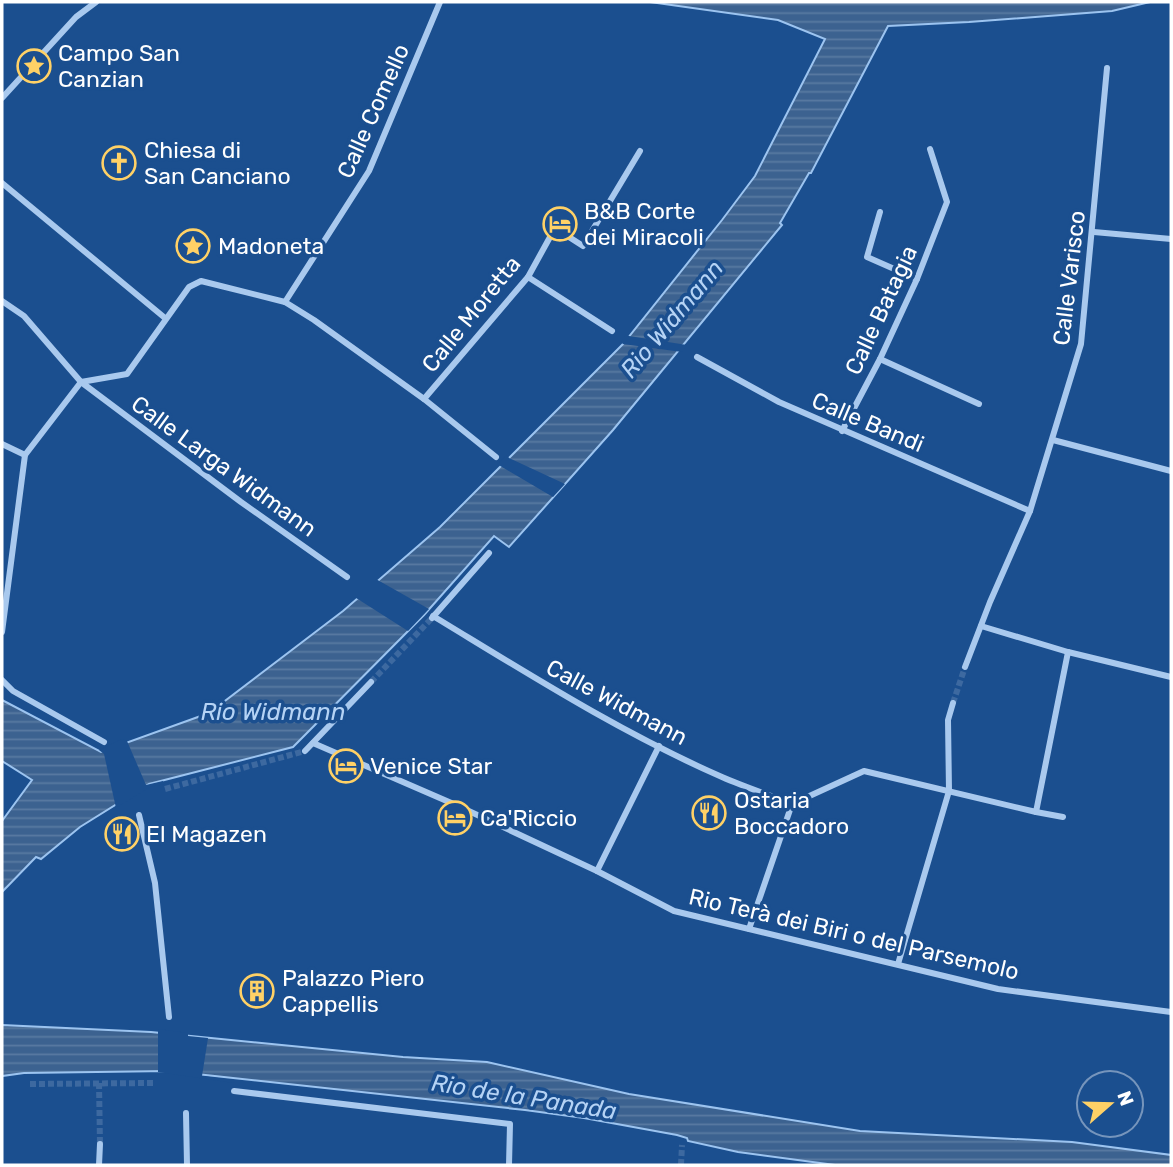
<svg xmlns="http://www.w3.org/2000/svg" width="1173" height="1167" viewBox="0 0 1173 1167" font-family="Rubik,sans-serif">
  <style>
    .water { fill: url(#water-rules); stroke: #9cc4f0; stroke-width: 2 }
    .pier { fill: #1b4f8f }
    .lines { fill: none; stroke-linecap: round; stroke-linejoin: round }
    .pedestrian-tunnel { stroke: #3d69a0; stroke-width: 6; stroke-dasharray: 6 3; stroke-linecap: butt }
    .pedestrian { stroke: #a9c9ee; stroke-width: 6 }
    .labels { text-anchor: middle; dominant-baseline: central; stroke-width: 7; stroke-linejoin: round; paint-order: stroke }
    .poi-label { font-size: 23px; fill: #fff; stroke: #1b4f8f; text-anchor: start }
    .street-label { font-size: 23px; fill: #fff; stroke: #1b4f8f }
    .water-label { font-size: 24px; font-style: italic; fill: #b5d3f5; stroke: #1b4f8f }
  </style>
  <defs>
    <pattern id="water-rules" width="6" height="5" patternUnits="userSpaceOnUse" patternTransform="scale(1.75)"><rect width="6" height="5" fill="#3c6290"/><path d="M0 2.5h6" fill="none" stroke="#597aa1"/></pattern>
  </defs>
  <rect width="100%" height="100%" fill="#1b4f8f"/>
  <g class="water">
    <path d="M650 2H1150L1112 11 969 22 888 26 811 173H809L780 223 782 225 613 430 509 547 494 536 424 615 293 747 149 784 80 827 41 859 36 857 2 892V821L32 780 2 761V700L101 752 209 713 343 611 440 527 623 344 722 220 755 176 825 39 778 20Z"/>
    <path d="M2 1025 151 1032 403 1057 487 1062 629 1094 860 1131 1072 1142 1171 1155V1165H835L738 1152 688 1141 687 1138 677 1135 584 1118 525 1110 169 1071 24 1073 2 1076Z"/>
  </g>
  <g class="pier">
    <path d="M626 334 629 336 687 345 682 352 623 344 621 342Z"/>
    <path d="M507 455 509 458 565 484 553 497 497 464Z"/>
    <path d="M374 578 429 609 408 631 353 596Z"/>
    <path d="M122 739 127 741 146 785 163 781 164 784 150 787 116 808 104 754 99 750Z"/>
    <path d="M158 1029 188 1033V1036L208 1038 202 1076 234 1080V1083L158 1072Z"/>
  </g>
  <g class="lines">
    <g class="pedestrian-tunnel">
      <path d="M371 682 431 619"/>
      <path d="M953 703 965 667"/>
      <path d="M165 789 305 751"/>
      <path d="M99 1083 100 1144"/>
      <path d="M30 1084 153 1083"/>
      <path d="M681 1165 682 1145"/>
    </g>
    <g class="pedestrian">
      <path d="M2 98 76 17 96 2"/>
      <path d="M2 183 165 318"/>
      <path d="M880 212 867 257 917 279"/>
      <path d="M1094 232 1171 239"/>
      <path d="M528 277 612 331"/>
      <path d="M2 301 24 316 81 382 241 502 347 577"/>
      <path d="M285 302 369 171 440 2"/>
      <path d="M697 357 779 402 1030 511"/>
      <path d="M880 359 979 404"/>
      <path d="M424 399 528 277 555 228 583 246 640 151"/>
      <path d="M842 431 880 359 917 279 947 202 930 149"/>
      <path d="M1053 440 1171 471"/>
      <path d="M2 444 25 455"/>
      <path d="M433 616C527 673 621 733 722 777 745 787 769 795 792 804"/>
      <path d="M432 618 489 553"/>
      <path d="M981 626 1068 652 1171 677"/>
      <path d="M2 632 25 455 81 382 127 374 189 287 201 281 285 302 314 320 424 399 496 457"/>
      <path d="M965 667 990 602 1030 511 1081 344 1107 68"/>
      <path d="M2 680 13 691 104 742"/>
      <path d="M313 743 456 805 597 871 674 911 998 989 1171 1012"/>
      <path d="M305 751 371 682"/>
      <path d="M1036 812 1063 817"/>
      <path d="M139 815 155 883 169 1017"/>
      <path d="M597 871 659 746"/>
      <path d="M749 929 792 804 864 771 1036 812 1068 652"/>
      <path d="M898 964 949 791 948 720 953 703"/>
      <path d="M234 1091 510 1124 509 1165"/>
      <path d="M186 1113 187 1165"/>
      <path d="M99 1165 100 1144"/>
    </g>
  </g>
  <defs>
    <symbol id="sight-ring" viewBox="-11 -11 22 22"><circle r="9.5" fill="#1b4f8f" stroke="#ffd166" stroke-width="1.5"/><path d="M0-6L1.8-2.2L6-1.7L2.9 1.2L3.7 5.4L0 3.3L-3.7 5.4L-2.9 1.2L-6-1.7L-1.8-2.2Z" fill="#ffd166"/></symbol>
    <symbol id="church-ring" viewBox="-11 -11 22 22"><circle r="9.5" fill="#1b4f8f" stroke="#ffd166" stroke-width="1.5"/><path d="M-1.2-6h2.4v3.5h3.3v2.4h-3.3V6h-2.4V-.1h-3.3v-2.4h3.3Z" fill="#ffd166"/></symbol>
    <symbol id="hotel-ring" viewBox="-11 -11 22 22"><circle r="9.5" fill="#1b4f8f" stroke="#ffd166" stroke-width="1.5"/><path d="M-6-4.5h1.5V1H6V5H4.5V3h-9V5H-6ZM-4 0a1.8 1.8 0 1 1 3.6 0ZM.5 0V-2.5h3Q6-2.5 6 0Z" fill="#ffd166"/></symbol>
    <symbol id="restaurant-ring" viewBox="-11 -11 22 22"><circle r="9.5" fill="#1b4f8f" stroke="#ffd166" stroke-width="1.5"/><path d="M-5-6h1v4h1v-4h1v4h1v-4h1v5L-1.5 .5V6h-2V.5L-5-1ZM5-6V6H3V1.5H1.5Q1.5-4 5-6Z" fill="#ffd166"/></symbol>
    <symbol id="building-ring" viewBox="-11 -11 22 22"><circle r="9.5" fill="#1b4f8f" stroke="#ffd166" stroke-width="1.5"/><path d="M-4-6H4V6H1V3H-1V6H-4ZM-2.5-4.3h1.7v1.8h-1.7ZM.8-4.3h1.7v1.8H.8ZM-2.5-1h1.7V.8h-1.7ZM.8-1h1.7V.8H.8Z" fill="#ffd166"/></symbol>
  </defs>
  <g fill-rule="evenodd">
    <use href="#sight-ring" x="15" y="47" width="38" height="38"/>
    <use href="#church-ring" x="100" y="144" width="38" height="38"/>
    <use href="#hotel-ring" x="541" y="205" width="38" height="38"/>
    <use href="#sight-ring" x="174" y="227" width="38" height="38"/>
    <use href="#hotel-ring" x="327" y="747" width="38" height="38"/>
    <use href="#restaurant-ring" x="690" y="794" width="38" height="38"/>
    <use href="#hotel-ring" x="436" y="799" width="38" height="38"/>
    <use href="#restaurant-ring" x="103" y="815" width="38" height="38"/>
    <use href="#building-ring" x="238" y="972" width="38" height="38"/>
  </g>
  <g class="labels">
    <g class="poi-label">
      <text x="58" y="53">Campo San<tspan x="58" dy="26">Canzian</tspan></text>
      <text x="144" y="150">Chiesa di<tspan x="144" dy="26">San Canciano</tspan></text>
      <text x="584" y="211">B&amp;B Corte<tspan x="584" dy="26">dei Miracoli</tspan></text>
      <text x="218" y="246">Madoneta</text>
      <text x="370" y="766">Venice Star</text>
      <text x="734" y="800">Ostaria<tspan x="734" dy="26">Boccadoro</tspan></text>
      <text x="480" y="818">Ca'Riccio</text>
      <text x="146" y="834">El Magazen</text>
      <text x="282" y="978">Palazzo Piero<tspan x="282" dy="26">Cappellis</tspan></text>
    </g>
    <g class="street-label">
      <text transform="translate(373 111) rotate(-66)">Calle Comello</text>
      <text transform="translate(1069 278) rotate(-83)">Calle Varisco</text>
      <text transform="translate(881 310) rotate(-65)">Calle Batagia</text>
      <text transform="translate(471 314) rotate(-51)">Calle Moretta</text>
      <text transform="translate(868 422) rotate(23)">Calle Bandi</text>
      <text transform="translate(224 466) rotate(36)">Calle Larga Widmann</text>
      <text transform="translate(617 702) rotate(28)">Calle Widmann</text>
      <text transform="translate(854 934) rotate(13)">Rio Terà dei Biri o del Parsemolo</text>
    </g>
    <g class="water-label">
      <text transform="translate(672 319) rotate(-50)">Rio Widmann</text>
      <text x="273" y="712">Rio Widmann</text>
      <text transform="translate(524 1097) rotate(9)">Rio de la Panada</text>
    </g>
  </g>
  <rect width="1173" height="1167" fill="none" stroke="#ffffff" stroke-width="7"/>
  <g transform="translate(1110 1104) rotate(70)"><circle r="33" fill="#1b4f8f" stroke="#7695bc" stroke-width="2"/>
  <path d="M0-5L12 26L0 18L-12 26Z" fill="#ffd166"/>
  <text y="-10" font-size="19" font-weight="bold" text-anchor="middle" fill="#ffffff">N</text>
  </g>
</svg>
